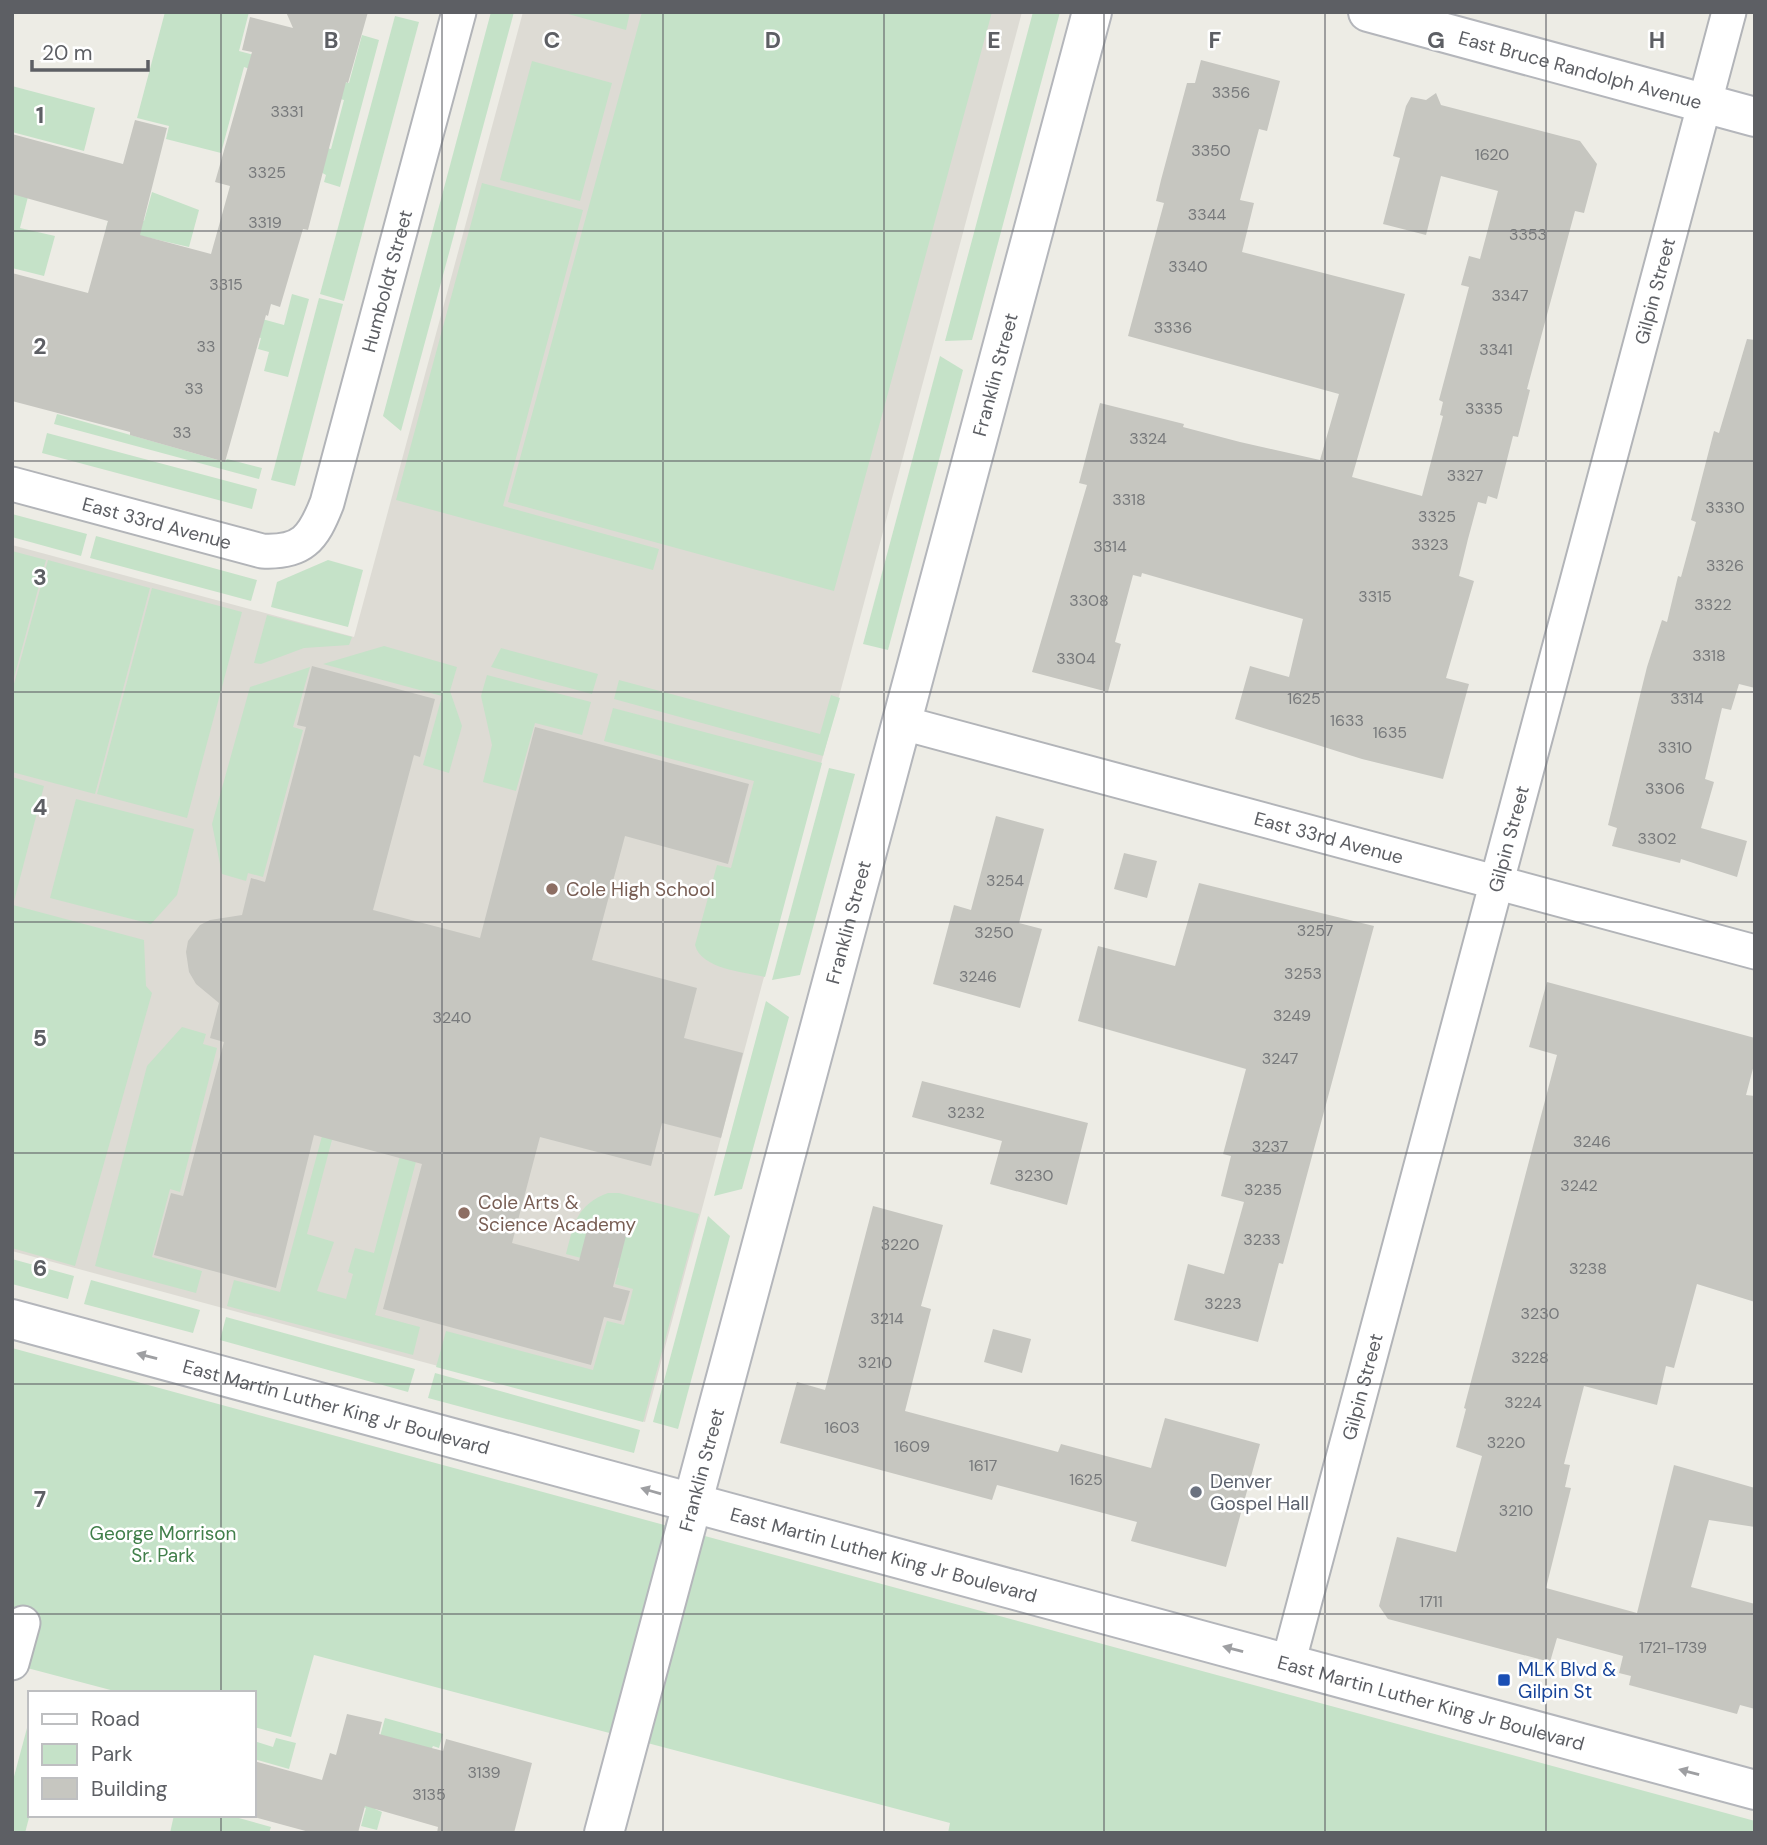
<svg xmlns="http://www.w3.org/2000/svg" width="1767" height="1845" viewBox="0 0 1767 1845" font-family="'DM Sans',sans-serif">
  <style>
    .education { fill: #dddbd4 }
    .green { fill: #c5e2c8 }
    .building { fill: #c6c6c0 }
    .lines { fill: none; stroke-linecap: round; stroke-linejoin: round }
    .street-casing { stroke: #b2b4b8; stroke-width: 37 }
    .secondary-casing { stroke: #b4b6bb; stroke-width: 42 }
    .street { stroke: #fff; stroke-width: 33 }
    .secondary { stroke: #fff; stroke-width: 38 }
    .oneway { fill: #9e9fa2 }
    .grid { fill: none; stroke: #5d5f64; stroke-width: 2; stroke-opacity: 0.55 }
    .education-dot { fill: #8d6e63; stroke: #fff; stroke-width: 2.5 }
    .worship-dot { fill: #6b7280; stroke: #fff; stroke-width: 2.5 }
    .transit-dot { fill: #1a4fb4; stroke: #fff; stroke-width: 2.5 }
    .labels { text-anchor: middle; dominant-baseline: central; stroke-width: 5; stroke-linejoin: round; paint-order: stroke }
    .number-label { font-size: 16px; fill: #77797b }
    .street-label { font-size: 19px; fill: #5d5f64; stroke: #fff }
    .education-label { font-size: 19px; fill: #785e54; stroke: #fff; text-anchor: start }
    .worship-label { font-size: 19px; fill: #5b616d; stroke: #fff; text-anchor: start }
    .park-label { font-size: 19px; fill: #417f4a; stroke: #fff }
    .transit-label { font-size: 19px; fill: #164399; stroke: #fff; text-anchor: start }
    .grid-label { font-size: 23px; text-anchor: middle; font-weight: bold; fill: #5d5f64; stroke: #fff; stroke-width: 5; stroke-linejoin: round; paint-order: stroke }
  </style>
  <rect width="100%" height="100%" fill="#edece5"/>
  <path class="education" d="M523 12H1022L645 1422 12 1251V545L354 637Z"/>
  <g class="green">
    <path d="M165 12H249L239 51 254 55 250 69 244 67 221 153 166 139 169 126 137 118Z"/>
    <path d="M491 12H514L401 431 383 416Z"/>
    <path d="M561 12H630L626 30Z"/>
    <path d="M642 12H992L834 591 508 502Z"/>
    <path d="M1033 12H1060L972 340 945 341Z"/>
    <path d="M395 16 419 22 344 301 320 294Z"/>
    <path d="M362 35 379 40 340 187 324 182 326 175 235 124 331 149 344 100 318 93 256 59 349 83Z"/>
    <path d="M532 61 612 83 580 201 500 180Z"/>
    <path d="M12 86 95 108 84 151 12 132Z"/>
    <path d="M12 137 32 181 20 228 55 236 44 276 12 268Z"/>
    <path d="M482 183 583 210 503 506 659 549 653 570 396 500Z"/>
    <path d="M152 192 199 210 189 247 106 228 111 212 144 221Z"/>
    <path d="M292 294 309 299 288 377 264 371 269 352 258 349 261 338 231 330 248 315 284 325Z"/>
    <path d="M319 298 343 304 295 486 271 480Z"/>
    <path d="M940 356 963 370 888 650 863 644Z"/>
    <path d="M57 414 225 462 227 459 262 468 259 479 54 424Z"/>
    <path d="M47 433 257 489 252 509 42 453Z"/>
    <path d="M12 514 87 534 81 556 12 537Z"/>
    <path d="M96 536 257 580 251 601 90 558Z"/>
    <path d="M12 551 46 560 12 685Z"/>
    <path d="M48 560 150 588 95 794 12 772V691Z"/>
    <path d="M328 560 363 570 348 627 271 607 277 582Z"/>
    <path d="M152 588 242 612 187 818 97 794Z"/>
    <path d="M267 615 352 637 349 645 304 648 261 664 254 663Z"/>
    <path d="M384 646 457 667 450 691 462 726 449 773 423 765 442 696 323 664Z"/>
    <path d="M501 648 598 674 592 694 491 667Z"/>
    <path d="M310 667 293 727 303 730 263 877 248 873 246 881 222 874 212 824 250 687Z"/>
    <path d="M487 675 591 702 582 735 535 723 516 791 483 782 492 745 481 696Z"/>
    <path d="M619 680 820 734 831 695 840 698 823 756 614 699Z"/>
    <path d="M613 708 822 763 765 977C744 972 701 969 695 945L717 865 731 868 754 781 604 741Z"/>
    <path d="M829 768 855 774 800 975 772 980Z"/>
    <path d="M12 777 44 786 13 905 144 940 146 986 152 993 75 1266 12 1248Z"/>
    <path d="M76 799 194 829 177 895 151 924 50 898Z"/>
    <path d="M766 1001 789 1017 742 1189 714 1196Z"/>
    <path d="M182 1027 206 1034 203 1044 217 1048 180 1192 170 1189 152 1257 202 1271 196 1293 95 1266 147 1066Z"/>
    <path d="M339 1073 333 1136 307 1234 334 1242 317 1291 346 1299 353 1274 348 1272 355 1248 374 1253 409 1122 433 1098 375 1315 420 1327 413 1355 227 1306 234 1280 280 1292Z"/>
    <path d="M608 1193H619L699 1214 643 1422 436 1367 446 1331 593 1370 607 1321 624 1325 633 1289 615 1284 619 1268 566 1254C574 1224 576 1205 608 1193Z"/>
    <path d="M708 1216 730 1236 678 1429 653 1422Z"/>
    <path d="M12 1259 74 1276 68 1299 12 1284Z"/>
    <path d="M91 1280 200 1310 193 1333 84 1304Z"/>
    <path d="M226 1317 415 1369 408 1392 220 1340Z"/>
    <path d="M12 1348 1755 1821V1833H948L950 1823 314 1655 291 1737 254 1727V1693H122L12 1664Z"/>
    <path d="M435 1373 640 1430 634 1453 428 1398Z"/>
    <path d="M30 1717V1814L25 1833H12V1784Z"/>
    <path d="M385 1718 443 1734 439 1748 433 1746 431 1750 373 1762Z"/>
    <path d="M276 1738 296 1743 289 1769 254 1759V1741L273 1747Z"/>
    <path d="M385 1772 375 1809 382 1812 377 1830 361 1826 366 1808 319 1795Z"/>
    <path d="M174 1815H228L271 1827 269 1833H170Z"/>
  </g>
  <g class="building">
    <path d="M286 12H368L348 83 346 82 308 230 303 229 280 307 271 304 268 316 266 315 225 462 130 435V432L12 401V273L88 293 108 221 12 194V134L123 164 135 120 167 128 140 235 211 254 230 186 215 182 252 52 242 50 250 17 293 28Z"/>
    <path d="M1201 60 1280 81 1267 131 1259 129 1241 196 1240 200 1254 203 1242 252 1405 294 1352 477 1422 496 1443 416 1440 415 1443 402 1439 400 1469 287 1461 285 1469 256 1480 259 1498 191 1441 176 1426 235 1383 224 1400 158 1393 156 1406 106 1411 97 1426 100 1436 93 1441 105 1580 141 1597 164 1584 213 1575 211 1527 389 1530 390 1518 437 1513 436 1497 499 1488 496 1486 504 1478 502 1468 539 1459 576 1474 581 1446 678 1469 684 1443 779 1362 759 1235 719 1250 666 1289 677 1303 619 1142 573 1141 577 1133 575 1115 642 1121 644 1108 692 1032 672 1087 485 1079 483 1100 403 1184 424 1183 427 1240 442 1320 460 1339 394 1128 336 1164 203 1156 201 1161 180 1187 83H1195Z"/>
    <path d="M1747 339 1755 340V688L1739 684 1731 710 1722 708 1705 779 1714 782 1701 828 1747 841 1737 877 1681 859 1680 863 1612 846 1617 828 1608 825 1647 667 1662 620 1667 622 1678 576 1681 577 1696 522 1691 520 1714 431 1719 433Z"/>
    <path d="M312 666 435 699 420 757 414 755 373 910 480 938 535 727 749 784 728 864 625 836 592 960 697 988 684 1038 743 1053 721 1138 662 1123 651 1166 540 1137 512 1243 579 1261 589 1222 627 1232 613 1287 630 1291 621 1321 604 1317 591 1365 383 1309 422 1164 314 1135 276 1288 154 1255 171 1193 183 1196 224 1042 210 1038 219 1003 196 984 189 972 186 952 188 941 200 925 210 920 242 915 251 878 265 882 306 727 297 725Z"/>
    <path d="M996 816 1044 829 1019 923 1042 929 1020 1008 933 984 954 905 971 910Z"/>
    <path d="M1124 853 1157 861 1147 898 1114 889Z"/>
    <path d="M1199 883 1374 926 1283 1264 1279 1263 1258 1342 1174 1320 1188 1264 1224 1274 1244 1202 1221 1196 1231 1156 1223 1154 1246 1069 1078 1021 1098 946 1175 966Z"/>
    <path d="M1547 982 1755 1038V1061L1746 1095 1755 1096V1302L1697 1284 1674 1368 1666 1366 1657 1405 1584 1386 1564 1464 1570 1465 1565 1487 1571 1488 1546 1588 1637 1613 1674 1465 1755 1488V1527L1709 1520 1691 1587 1755 1604V1709L1740 1705 1737 1714 1629 1685 1631 1676 1619 1673 1623 1656 1557 1638 1550 1662 1388 1619 1379 1606 1397 1537 1456 1552 1482 1456 1456 1447 1466 1409 1464 1408 1557 1055 1529 1047Z"/>
    <path d="M922 1081 1088 1123 1067 1205 990 1184 1002 1141 912 1117Z"/>
    <path d="M873 1206 943 1225 921 1306 931 1309 905 1411 1058 1452 1061 1444 1151 1468 1165 1418 1260 1444 1226 1567 1131 1541 1137 1522 997 1485 992 1500 780 1443 797 1382 825 1390Z"/>
    <path d="M993 1329 1031 1339 1022 1373 984 1362Z"/>
    <path d="M347 1714 382 1722 379 1734 443 1751 446 1739 532 1763 514 1833H437L438 1827 365 1806 358 1833H313L254 1817V1761L322 1780 330 1753 336 1755Z"/>
  </g>
  <g class="lines">
    <defs>
      <g id="street">
        <path id="s1" d="M12 484 262 551C302 553 313 539 327 503L459 12"/>
        <path id="s2" d="M903 723 1755 952"/>
        <path d="M12 1663 23 1623"/>
        <path id="s3" d="M1288 1664 1729 12"/>
      </g>
      <g id="secondary">
        <path id="s4" d="M1368 12 1755 117"/>
        <path id="s5" d="M12 1319 1755 1790"/>
        <path id="s6" d="M604 1833 1092 12"/>
      </g>
    </defs>
    <use href="#street" class="street-casing"/>
    <use href="#secondary" class="secondary-casing"/>
    <use href="#street" class="street"/>
    <use href="#secondary" class="secondary"/>
  </g>
  <defs><path id="oneway-solid" d="M-6-.8H1V-3.2L6.5 0L1 3.2V.8H-6Z" transform="scale(1.75)"/></defs>
  <g class="oneway">
    <use href="#oneway-solid" transform="translate(147 1356) rotate(-165)"/>
    <use href="#oneway-solid" transform="translate(651 1491) rotate(-164)"/>
    <use href="#oneway-solid" transform="translate(1233 1649) rotate(-165)"/>
    <use href="#oneway-solid" transform="translate(1689 1772) rotate(-165)"/>
  </g>
  <path class="grid" d="M221 12V1693M442 12V1833M663 12V1833M884 12V1833M1104 12V1833M1325 12V1833M1546 12V1833M12 231H1755M12 461H1755M12 692H1755M12 922H1755M12 1153H1755M12 1384H1755M12 1614H1755M221 1815V1833"/>
  <g class="education-dot">
    <circle cx="552" cy="889" r="7"/>
    <circle cx="464" cy="1213" r="7"/>
  </g>
  <circle class="worship-dot" cx="1196" cy="1492" r="7"/>
  <rect class="transit-dot" x="1497" y="1673" width="14" height="14" rx="3.5"/>
  <g class="labels">
    <g class="number-label">
      <text x="1231" y="92">3356</text>
      <text x="287" y="111">3331</text>
      <text x="1211" y="150">3350</text>
      <text x="1492" y="154">1620</text>
      <text x="267" y="172">3325</text>
      <text x="1207" y="214">3344</text>
      <text x="265" y="222">3319</text>
      <text x="1528" y="234">3353</text>
      <text x="1188" y="266">3340</text>
      <text x="226" y="284">3315</text>
      <text x="1510" y="295">3347</text>
      <text x="1173" y="327">3336</text>
      <text x="206" y="346">33</text>
      <text x="1496" y="349">3341</text>
      <text x="194" y="388">33</text>
      <text x="1484" y="408">3335</text>
      <text x="182" y="432">33</text>
      <text x="1148" y="438">3324</text>
      <text x="1465" y="475">3327</text>
      <text x="1129" y="499">3318</text>
      <text x="1725" y="507">3330</text>
      <text x="1437" y="516">3325</text>
      <text x="1430" y="544">3323</text>
      <text x="1110" y="546">3314</text>
      <text x="1725" y="565">3326</text>
      <text x="1375" y="596">3315</text>
      <text x="1089" y="600">3308</text>
      <text x="1713" y="604">3322</text>
      <text x="1709" y="655">3318</text>
      <text x="1076" y="658">3304</text>
      <text x="1304" y="698">1625</text>
      <text x="1687" y="698">3314</text>
      <text x="1347" y="720">1633</text>
      <text x="1390" y="732">1635</text>
      <text x="1675" y="747">3310</text>
      <text x="1665" y="788">3306</text>
      <text x="1657" y="838">3302</text>
      <text x="1005" y="880">3254</text>
      <text x="1315" y="930">3257</text>
      <text x="994" y="932">3250</text>
      <text x="1303" y="973">3253</text>
      <text x="978" y="976">3246</text>
      <text x="1292" y="1015">3249</text>
      <text x="452" y="1017">3240</text>
      <text x="1280" y="1058">3247</text>
      <text x="966" y="1112">3232</text>
      <text x="1592" y="1141">3246</text>
      <text x="1270" y="1146">3237</text>
      <text x="1034" y="1175">3230</text>
      <text x="1579" y="1185">3242</text>
      <text x="1263" y="1189">3235</text>
      <text x="1262" y="1239">3233</text>
      <text x="900" y="1244">3220</text>
      <text x="1588" y="1268">3238</text>
      <text x="1223" y="1303">3223</text>
      <text x="1540" y="1313">3230</text>
      <text x="887" y="1318">3214</text>
      <text x="1530" y="1357">3228</text>
      <text x="875" y="1362">3210</text>
      <text x="1523" y="1402">3224</text>
      <text x="842" y="1427">1603</text>
      <text x="1506" y="1442">3220</text>
      <text x="912" y="1446">1609</text>
      <text x="983" y="1465">1617</text>
      <text x="1086" y="1479">1625</text>
      <text x="1516" y="1510">3210</text>
      <text x="1431" y="1601">1711</text>
      <text x="1673" y="1647">1721-1739</text>
      <text x="484" y="1772">3139</text>
      <text x="429" y="1794">3135</text>
    </g>
    <g class="street-label">
      <text stroke="none"><textPath href="#s4" startOffset="220">East Bruce Randolph Avenue</textPath></text>
      <text stroke="none"><textPath href="#s1" startOffset="578">Humboldt Street</textPath></text>
      <text stroke="none"><textPath href="#s3" startOffset="1421">Gilpin Street</textPath></text>
      <text stroke="none"><textPath href="#s6" startOffset="1510">Franklin Street</textPath></text>
      <text stroke="none"><textPath href="#s1" startOffset="150">East 33rd Avenue</textPath></text>
      <text stroke="none"><textPath href="#s2" startOffset="441">East 33rd Avenue</textPath></text>
      <text stroke="none"><textPath href="#s3" startOffset="854">Gilpin Street</textPath></text>
      <text stroke="none"><textPath href="#s6" startOffset="943">Franklin Street</textPath></text>
      <text stroke="none"><textPath href="#s3" startOffset="287">Gilpin Street</textPath></text>
      <text stroke="none"><textPath href="#s5" startOffset="336">East Martin Luther King Jr Boulevard</textPath></text>
      <text stroke="none"><textPath href="#s6" startOffset="376">Franklin Street</textPath></text>
      <text stroke="none"><textPath href="#s5" startOffset="903">East Martin Luther King Jr Boulevard</textPath></text>
      <text stroke="none"><textPath href="#s5" startOffset="1470">East Martin Luther King Jr Boulevard</textPath></text>
    </g>
    <g class="education-label">
      <text x="566" y="889">Cole High School</text>
      <text x="478" y="1202">Cole Arts &amp;<tspan x="478" dy="22">Science Academy</tspan></text>
    </g>
    <g class="worship-label">
      <text x="1210" y="1481">Denver<tspan x="1210" dy="22">Gospel Hall</tspan></text>
    </g>
    <g class="park-label">
      <text x="163" y="1533">George Morrison<tspan x="163" dy="22">Sr. Park</tspan></text>
    </g>
    <g class="transit-label">
      <text x="1518" y="1669">MLK Blvd &amp;<tspan x="1518" dy="22">Gilpin St</tspan></text>
    </g>
  </g>
  <g class="grid-label">
    <text x="331" y="48">B</text>
    <text x="552" y="48">C</text>
    <text x="773" y="48">D</text>
    <text x="994" y="48">E</text>
    <text x="1215" y="48">F</text>
    <text x="1436" y="48">G</text>
    <text x="1657" y="48">H</text>
    <text x="40" y="123">1</text>
    <text x="40" y="354">2</text>
    <text x="40" y="585">3</text>
    <text x="40" y="815">4</text>
    <text x="40" y="1046">5</text>
    <text x="40" y="1276">6</text>
    <text x="40" y="1507">7</text>
  </g>
  <rect width="1767" height="1845" fill="none" stroke="#5d5f64" stroke-width="28"/>
  <rect x="28" y="1691" width="228" height="126" fill="#ffffff" stroke="#bebfc1" stroke-width="2"/>
  <rect x="42" y="1714" width="35" height="10" fill="#ffffff" stroke="#bebfc1" stroke-width="2"/>
  <text x="91" y="1726" font-size="21" fill="#5d5f64">Road</text>
  <rect x="42" y="1744" width="35" height="21" fill="#c5e2c8" stroke="#bebfc1" stroke-width="2"/>
  <text x="91" y="1761" font-size="21" fill="#5d5f64">Park</text>
  <rect x="42" y="1778" width="35" height="21" fill="#c6c6c0" stroke="#bebfc1" stroke-width="2"/>
  <text x="91" y="1796" font-size="21" fill="#5d5f64">Building</text>
  <path d="M32 60v10h116v-10" fill="none" stroke="#5d5f64" stroke-width="3.5"/>
  <text x="42" y="60" font-size="21" fill="#5d5f64" stroke="#ffffff" stroke-width="5" paint-order="stroke">20 m</text>
</svg>
